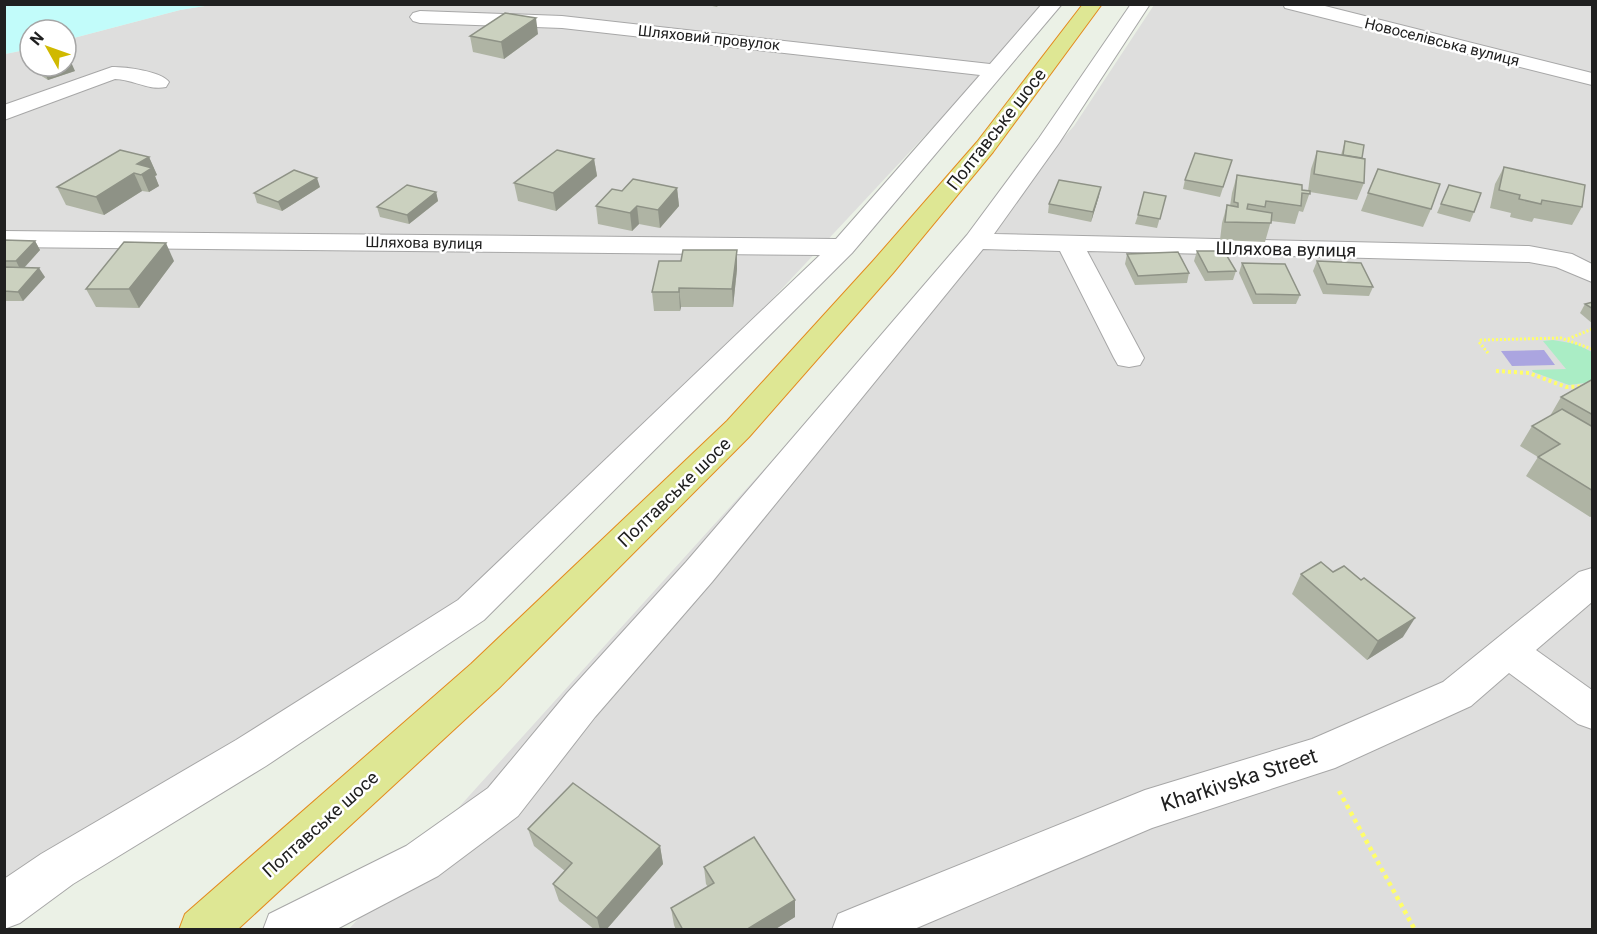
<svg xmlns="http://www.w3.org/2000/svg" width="1597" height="934" viewBox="0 0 1597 934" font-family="Roboto,sans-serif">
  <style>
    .residential { fill: #dededd }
    .grass { fill: #aaedc5 }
    .park { fill: #c2fcfa }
    .water { fill: #aba5e0 }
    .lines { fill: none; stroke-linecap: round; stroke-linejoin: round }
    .minor-casing { stroke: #a7a7a7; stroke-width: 2 }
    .trunk-casing { stroke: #e48a1e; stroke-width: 2 }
    .path-far2 { stroke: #fffe69; stroke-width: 3; stroke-dasharray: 2 2; stroke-linecap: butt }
    .path-far1 { stroke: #fffe69; stroke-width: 4; stroke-dasharray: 3 3; stroke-linecap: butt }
    .path { stroke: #fffe69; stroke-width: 4.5; stroke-dasharray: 4 4; stroke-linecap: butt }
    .minor { fill: #fff; fill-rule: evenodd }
    .trunk { fill: #dee794; fill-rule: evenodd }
    .wall { fill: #afb4a4 }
    .shaded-wall { fill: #8e9286 }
    .building { fill: #cbd1bf; stroke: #8e9286; stroke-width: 1.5 }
    .labels { text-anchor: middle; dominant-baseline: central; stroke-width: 5; stroke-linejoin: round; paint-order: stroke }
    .far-street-label { font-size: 15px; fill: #202020; stroke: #fff }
    .street-label { font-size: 18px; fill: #202020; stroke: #fff }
    .near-street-label { font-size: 21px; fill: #202020; stroke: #fff }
  </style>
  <rect width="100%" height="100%" fill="#ebf1e6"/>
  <g class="residential">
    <path d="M211 5H1042L991 65 763 309 449 608 5 901V54L30 49V66H66V40L180 10Z"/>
    <path d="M1154 5H1592V929L348 930 1074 126Z"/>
  </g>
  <path class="grass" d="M1553 340 1576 344 1592 352V382L1569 385 1533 372 1532 370 1566 369 1543 341Z"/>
  <path class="park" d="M4 5 5 4 211 5 180 10 66 40V30H30V49L5 54Z"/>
  <path class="water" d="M1544 350 1555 365 1512 366 1501 351Z"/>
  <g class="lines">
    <defs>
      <g id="minor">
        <path d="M1042 4H1062L852 253 484 620 266 766 73 884 20 923 4 929V879L41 854 236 740 458 600 820 255 4 247V231L836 239 980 75 562 28 420 23 413 21 410 17 413 13 420 11 562 16 990 64Z"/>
        <path d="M1131 4H1150L1059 143 994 234 1529 246 1572 254 1592 264V282L1556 267 1529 262 1087 251 1144 358 1140 365 1129 367 1118 365 1114 358 1060 251 983 249 712 582 595 717 518 816 438 876 335 930H263L269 914 406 846 488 788 567 693 686 562 967 235 1039 138Z"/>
        <path d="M1283 4H1317L1592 73V85L1285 8Z"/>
        <path d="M112 67C126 67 161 71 169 82L166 87C149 91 132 79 115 79L4 120V105Z"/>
        <path d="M1592 568V602L1536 650 1592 690V729L1578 724 1509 673 1471 706 1335 768 1152 828 912 930H832L838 914 855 907 1145 790 1312 739 1443 682 1579 572Z"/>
      </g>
      <path id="trunk" d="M1083 4H1102L993 152 893 273 749 437 499 688 237 930H179L185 914 471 664 727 421 873 261 977 142Z"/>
    </defs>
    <use href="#minor" class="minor-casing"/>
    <use href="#trunk" class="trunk-casing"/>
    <g class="path-far2">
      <path d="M1568 339 1592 329"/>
      <path d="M1488 353 1479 342 1481 340 1561 338 1592 349"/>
    </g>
    <path class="path-far1" d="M1496 371 1529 373 1566 387 1592 386"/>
    <path class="path" d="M1339 791 1415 930"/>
    <use href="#minor" class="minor"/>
    <use href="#trunk" class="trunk"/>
  </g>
  <g class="wall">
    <path d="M703 4H719L717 7Z"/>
    <path d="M538 34 504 59 473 52 470 36Z"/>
    <path d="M30 61V66H66L75 71 48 80 32 70 27 62Z"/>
    <path d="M1345 141 1362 158 1364 183 1357 200 1310 192 1303 212 1299 211 1295 224 1271 221 1265 242 1220 240 1222 223 1227 205 1230 206 1232 193 1237 175 1308 191 1311 169 1317 151 1341 155Z"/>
    <path d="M149 157 157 175 155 176 159 186 149 192 142 191 104 215 66 205 57 187Z"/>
    <path d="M594 159 597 176 556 211 518 201 514 183Z"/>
    <path d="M1232 160 1220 197 1183 189 1185 180Z"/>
    <path d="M1504 167 1582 207 1572 225 1534 218 1532 222 1510 217 1511 213 1490 208 1495 184Z"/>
    <path d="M1449 185 1474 212 1470 222 1437 213Z"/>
    <path d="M320 187 282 211 257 203 254 193Z"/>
    <path d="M677 188 679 206 660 228 639 224 632 231 598 224 596 206 622 191Z"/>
    <path d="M436 192 438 201 409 224 380 217 377 207Z"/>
    <path d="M1368 193 1431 209 1423 227 1361 211Z"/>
    <path d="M1099 196 1091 222 1048 213 1049 204Z"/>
    <path d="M1166 196 1157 228 1135 224 1138 215Z"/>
    <path d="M4 240 35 241 40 250 25 267 45 277 23 301H4Z"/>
    <path d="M737 250V269L733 307H681L680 311H654L652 292 681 261Z"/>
    <path d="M1197 251 1236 271 1233 280 1205 281 1194 261Z"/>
    <path d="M1127 254 1189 273 1187 283 1135 285 1125 264Z"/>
    <path d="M174 261 139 308 96 307 86 289Z"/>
    <path d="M1317 261 1373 287 1369 296 1323 294 1313 271Z"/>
    <path d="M1242 263 1300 295 1296 304H1253L1239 273Z"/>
    <path d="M1593 302V324L1580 313 1585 304Z"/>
    <path d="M1593 379V516L1590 517 1526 476 1538 457 1520 446 1532 426 1550 416 1561 397Z"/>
    <path d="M1301 574 1403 637 1367 660 1292 594Z"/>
    <path d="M528 829 660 846 663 864 606 930H595L559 901 553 884 565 871 534 846Z"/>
    <path d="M704 867 795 900V917L774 930H676L674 925 671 908 708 887 706 884Z"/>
  </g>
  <g class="shaded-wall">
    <path d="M536 18 538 34 504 59 501 42Z"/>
    <path d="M71 62 75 71 48 80 44 71 59 66H66V64Z"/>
    <path d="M149 157 157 175 155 176 159 186 149 192 137 164Z"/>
    <path d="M594 159 597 176 556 211 553 193Z"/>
    <path d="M134 173 142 191 104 215 96 197Z"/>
    <path d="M317 178 320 187 282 211 278 202Z"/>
    <path d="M1101 187 1099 196 1091 222 1093 212Z"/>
    <path d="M677 188 679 206 660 228 658 210Z"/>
    <path d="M436 192 438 201 409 224 407 215Z"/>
    <path d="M637 206 639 224 632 231 630 213Z"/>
    <path d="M35 241 40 250 21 271 16 261Z"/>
    <path d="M166 243 174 261 139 308 129 289Z"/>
    <path d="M737 250V269L733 307 732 289Z"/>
    <path d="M39 268 45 277 23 301 18 292Z"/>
    <path d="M679 288 681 307 680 311 679 292Z"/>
    <path d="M1415 618 1403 637 1367 660 1378 641Z"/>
    <path d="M660 846 663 864 606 930H600L597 918Z"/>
    <path d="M795 900V917L774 930H746Z"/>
  </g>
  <g class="building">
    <path d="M505 13 536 18 501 42 470 36Z"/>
    <path d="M66 59 71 62 66 64Z"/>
    <path d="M35 66H59L44 71Z"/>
    <path d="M1345 141 1364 145 1362 158 1343 155Z"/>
    <path d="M120 150 149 157 137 164 152 168 141 175 134 173 96 197 57 187Z"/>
    <path d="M557 150 594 159 553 193 514 183Z"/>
    <path d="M1317 151 1365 159 1364 183 1314 174Z"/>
    <path d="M1195 153 1232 160 1223 187 1185 180Z"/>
    <path d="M1504 167 1585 185 1582 207 1542 200 1541 204 1519 199 1520 195 1499 190Z"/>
    <path d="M1378 169 1440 184 1431 209 1368 193Z"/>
    <path d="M294 170 317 178 278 202 254 193Z"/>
    <path d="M1237 175 1302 185V190L1310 191V194L1302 193 1301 206 1266 201 1265 207 1248 204 1247 209 1272 213 1271 223 1225 222 1227 205 1238 207V203L1234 202Z"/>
    <path d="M633 179 677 188 658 210 637 206 630 213 596 206 612 189 622 191Z"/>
    <path d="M1059 180 1101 187 1093 212 1049 204Z"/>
    <path d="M407 185 436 192 407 215 377 207Z"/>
    <path d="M1449 185 1481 193 1474 212 1441 204Z"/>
    <path d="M1144 192 1166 196 1160 219 1138 215Z"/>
    <path d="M4 240 35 241 16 261H4Z"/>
    <path d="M124 242 166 243 129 289H86Z"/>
    <path d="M683 250H737L732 289 679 288V292H652L659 261H681Z"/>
    <path d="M1197 251H1224L1236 271 1208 272Z"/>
    <path d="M1178 252 1189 273 1138 276 1127 254Z"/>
    <path d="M1317 261 1361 263 1373 287 1327 284Z"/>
    <path d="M1242 263 1285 264 1300 295 1256 294Z"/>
    <path d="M4 267 39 268 18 292 4 291Z"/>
    <path d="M1593 302V309L1585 304Z"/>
    <path d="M1593 379V415L1561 397Z"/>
    <path d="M1562 409 1593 427V491L1538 457 1560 444 1532 426Z"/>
    <path d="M1321 562 1333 572 1344 566 1361 580 1364 578 1415 618 1378 641 1301 574Z"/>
    <path d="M573 783 660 846 597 918 553 884 572 863 528 829Z"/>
    <path d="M754 837 795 900 746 930H683L671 908 714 883 704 867Z"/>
  </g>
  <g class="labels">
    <g class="far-street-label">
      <text transform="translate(709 38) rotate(6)">Шляховий провулок</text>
      <text transform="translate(1442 42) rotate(14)">Новоселівська вулиця</text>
      <text transform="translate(424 243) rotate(1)">Шляхова вулиця</text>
    </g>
    <g class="street-label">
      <text transform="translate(996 129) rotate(-52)">Полтавське шосе</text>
      <text transform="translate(1286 249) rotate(1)">Шляхова вулиця</text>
      <text transform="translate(674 492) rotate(-44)">Полтавське шосе</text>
      <text transform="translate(320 824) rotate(-42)">Полтавське шосе</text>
    </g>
    <g class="near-street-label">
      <text transform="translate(1239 780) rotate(-18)">Kharkivska Street</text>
    </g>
  </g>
  <rect width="1597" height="934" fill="none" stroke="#202020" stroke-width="12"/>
  <g transform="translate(48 48) rotate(310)"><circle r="28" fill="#ffffff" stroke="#a6a6a6" stroke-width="1.5"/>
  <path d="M0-4.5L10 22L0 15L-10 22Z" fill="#d0b900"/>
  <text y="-9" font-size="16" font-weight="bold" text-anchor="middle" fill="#202020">N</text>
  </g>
</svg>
